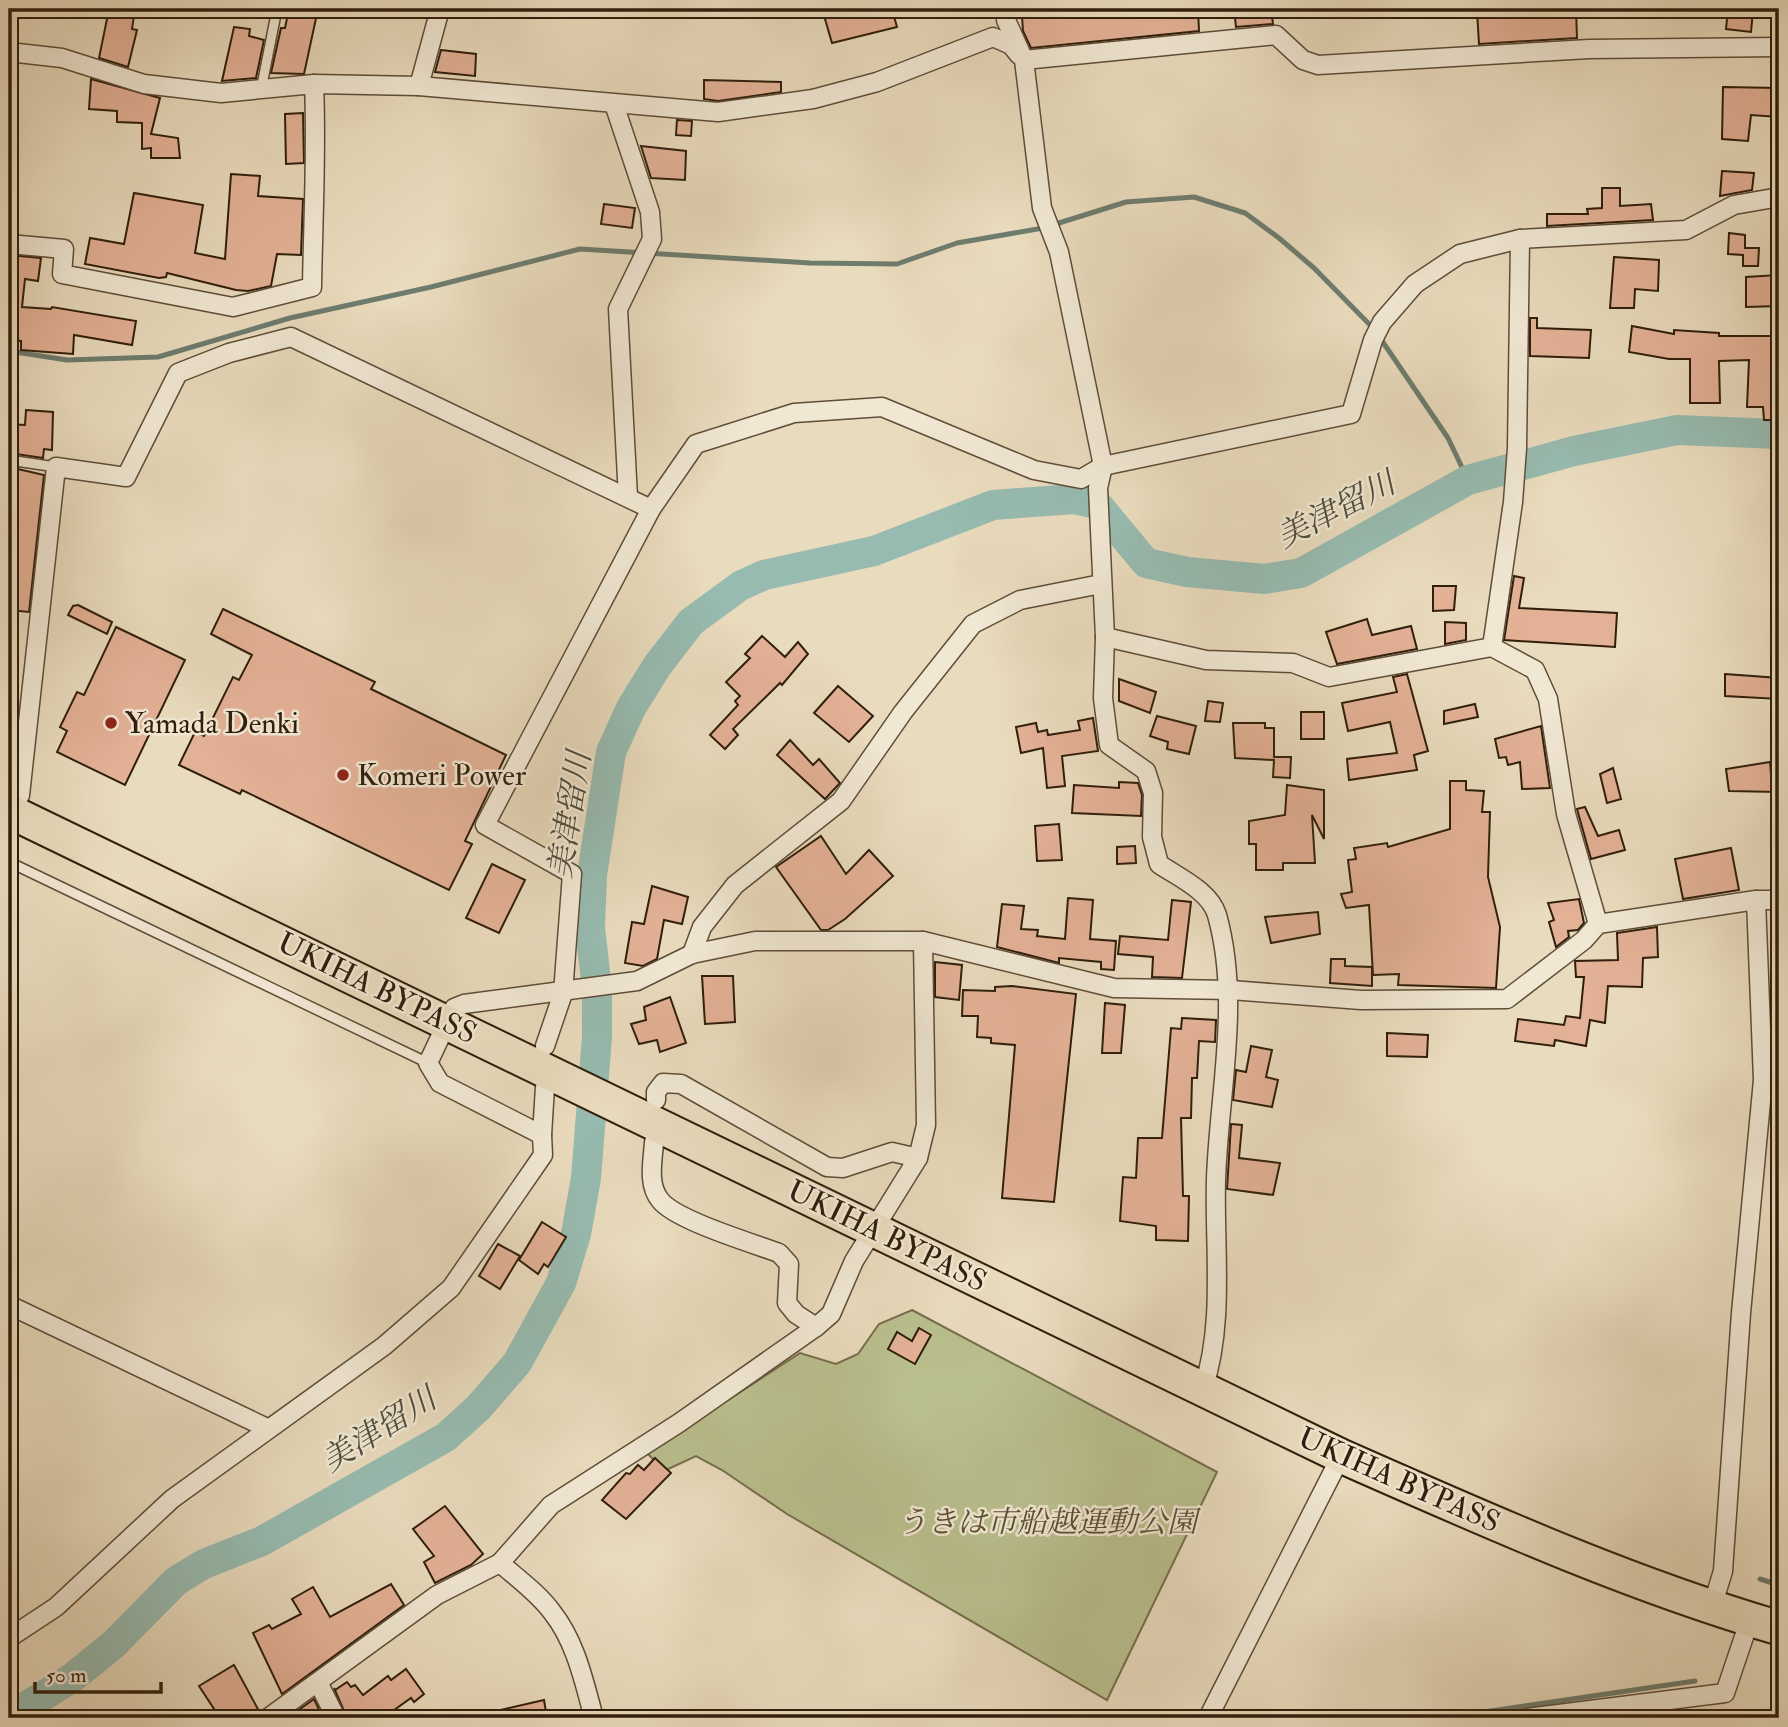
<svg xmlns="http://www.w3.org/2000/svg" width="1788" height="1727" viewBox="0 0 1788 1727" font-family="'IM FELL Double Pica','Noto Serif JP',serif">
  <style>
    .green { fill: #babf8e; stroke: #756e4c; stroke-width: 2 }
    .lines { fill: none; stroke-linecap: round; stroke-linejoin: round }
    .stream { stroke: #6e7c6e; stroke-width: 5 }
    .river { stroke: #97bbb0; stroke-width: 30 }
    .building { fill: #e3b196; stroke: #301e0b; stroke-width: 2 }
    .lane-casing { stroke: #5e4d38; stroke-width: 12 }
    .street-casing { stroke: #5e4d38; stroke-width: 21 }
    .highway-casing { stroke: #301e0b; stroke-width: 37 }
    .lane { stroke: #f1e8d4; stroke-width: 9 }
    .street { stroke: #f1e8d4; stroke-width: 18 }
    .highway { stroke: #e9dbbd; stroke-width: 33 }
    .poi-dot { fill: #8f2418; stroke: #f1e8d4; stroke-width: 2.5 }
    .labels { text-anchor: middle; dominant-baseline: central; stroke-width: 5; stroke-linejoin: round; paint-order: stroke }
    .poi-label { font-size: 30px; fill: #301e0b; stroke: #f1e8d4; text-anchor: start }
    .street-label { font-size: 30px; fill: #301e0b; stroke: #f1e8d4 }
    .park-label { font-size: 30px; font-style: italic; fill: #594e32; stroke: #f1e8d4 }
    .water-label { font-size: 32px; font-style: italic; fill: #4f4d3d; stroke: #f1e8d4 }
  </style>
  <rect width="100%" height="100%" fill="#e9dbbd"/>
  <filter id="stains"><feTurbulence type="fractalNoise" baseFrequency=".00286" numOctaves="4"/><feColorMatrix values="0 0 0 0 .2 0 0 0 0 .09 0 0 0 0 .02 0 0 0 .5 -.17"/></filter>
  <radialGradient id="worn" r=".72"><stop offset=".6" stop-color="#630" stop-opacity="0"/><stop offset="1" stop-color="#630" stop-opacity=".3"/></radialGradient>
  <path class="green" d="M912 1310 1217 1472 1107 1700 787 1514 722 1470 696 1456 664 1471 647 1453 800 1353 836 1364 858 1354 879 1324Z"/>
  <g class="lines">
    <g class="stream">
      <path d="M9 351 67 360 158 357 290 318 431 287 580 249 810 263 897 264 957 243 1043 228 1126 202 1194 197 1245 213 1279 238 1314 268 1374 329 1448 438 1468 480"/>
      <path d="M1760 1579 1779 1585"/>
      <path d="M1443 1718 1695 1681"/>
    </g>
    <path class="river" d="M9 1717 72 1678 114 1644 176 1581 204 1564 262 1541 446 1437 478 1408 517 1363 561 1283 576 1234 586 1178 597 1037V989L590 928 592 875 611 752 631 708 657 666 691 622 740 586 764 575 874 551 993 505 1074 499 1097 504 1146 563 1187 572 1264 579 1301 573 1468 480 1574 451 1677 430 1779 434"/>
  </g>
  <g class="building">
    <path d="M109 9H135L132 29 137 30 128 67 99 58Z"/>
    <path d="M289 9H318L304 74 271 73 281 28H285Z"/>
    <path d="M840 9H892L897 27 832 43 823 12Z"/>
    <path d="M1162 9H1198L1199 31 1031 48 1023 31 1022 16 1087 17Z"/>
    <path d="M1234 9H1271L1273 24 1236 27Z"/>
    <path d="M1510 9H1576L1577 38 1479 44 1477 11Z"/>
    <path d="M1728 9 1753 11 1751 32 1726 29Z"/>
    <path d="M234 27 250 29 249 36 264 40 256 78 222 81Z"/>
    <path d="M441 50 476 54 475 76 435 72Z"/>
    <path d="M91 79 160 98 151 134 178 138 180 158H151V148L142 149V123L117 122V111L89 109Z"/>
    <path d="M704 80 781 82V92L718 101 704 99Z"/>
    <path d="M1723 87 1779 88V117L1751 115 1748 141 1722 139Z"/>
    <path d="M303 113 304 163 286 164 285 114Z"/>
    <path d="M677 120 692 121 691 136 676 135Z"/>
    <path d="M641 146 686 151 685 180 651 178Z"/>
    <path d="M1722 171 1754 173 1752 190 1720 196Z"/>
    <path d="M231 174 260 176 258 196 303 199 301 255 277 254 271 286 248 291 236 290 167 273 166 277 159 278 85 264 90 238 124 244 134 193 203 205 195 253 225 259Z"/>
    <path d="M1602 188H1620V206L1651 204 1653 220 1547 226V214H1588L1587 209 1602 208Z"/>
    <path d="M604 204 635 208 632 228 601 224Z"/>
    <path d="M1729 233 1745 235V248H1759L1758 266H1743V255L1728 254Z"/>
    <path d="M9 255 41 258 38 281 25 279 22 307 51 309 52 307 136 321 132 345 74 335 73 354 21 350V341L9 340Z"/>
    <path d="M1614 257 1659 260 1658 291 1635 289 1634 308H1610Z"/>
    <path d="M1779 275V306L1746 307V277Z"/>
    <path d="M1530 318H1537V328L1591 330 1589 358 1530 356Z"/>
    <path d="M1632 326 1674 334V330L1719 333V336H1779V420H1764L1763 407H1747L1749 360 1719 361 1720 403H1690V359H1669L1629 352Z"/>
    <path d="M26 410 53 412 52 450 44 449 43 458 9 453V424L25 425Z"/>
    <path d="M9 467 44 475 29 612 9 610Z"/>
    <path d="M1514 576 1524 578 1519 608 1617 613 1615 647 1504 640Z"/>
    <path d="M1433 586H1456L1454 610 1433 611Z"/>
    <path d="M78 605 112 622 107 634 68 615 73 606Z"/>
    <path d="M223 609 375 682 371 689 506 755 465 841 472 844 449 890 242 790 240 794 179 765 195 732 204 736 233 677 239 680 252 655 211 634Z"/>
    <path d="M1367 619 1372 635 1411 626 1417 649 1337 664 1326 632Z"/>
    <path d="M1445 622 1466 623V640L1445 644Z"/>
    <path d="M116 627 185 660 125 785 57 752 67 731 60 727 77 692 84 695Z"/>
    <path d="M762 636 785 657 798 642 808 654 782 685 780 683 733 729 738 735 725 749 710 735 738 705 735 701 740 696 726 682 750 658 745 654Z"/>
    <path d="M1407 674 1428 751 1414 755 1417 770 1349 780 1347 759 1397 753 1390 722 1348 731 1342 703 1397 692 1393 677Z"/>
    <path d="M1725 674 1779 678V699L1725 696Z"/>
    <path d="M1119 679 1156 692 1150 713 1119 701Z"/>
    <path d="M838 686 873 716 849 742 814 713Z"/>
    <path d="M1208 701 1223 703 1220 722 1205 721Z"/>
    <path d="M1475 704 1478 717 1444 724V711Z"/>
    <rect x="1301" y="712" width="23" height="27"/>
    <path d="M1157 716 1196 726 1189 754 1167 749 1168 742 1150 736Z"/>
    <path d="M1093 718 1098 751 1062 756 1065 786 1047 788 1043 748 1021 753 1016 727 1036 723 1038 732 1047 730 1048 735 1080 730 1078 721Z"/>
    <path d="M1233 723H1265V728H1274V757H1291L1290 778 1273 777 1274 760 1235 758Z"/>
    <path d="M1541 726 1550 788 1522 789 1520 762 1508 765 1506 757 1499 758 1495 739Z"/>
    <path d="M790 740 813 765 819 759 840 783 825 799 777 755Z"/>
    <path d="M1770 762 1771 774 1779 773V792L1729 791 1726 769Z"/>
    <path d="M1613 768 1621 799 1607 803 1600 774Z"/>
    <path d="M1450 781H1466V790L1484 791 1482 812H1490L1488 877 1500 927 1496 988 1398 985 1399 974 1373 975 1369 905 1346 908 1341 894 1352 892 1348 860 1356 859 1354 848 1387 843 1388 847 1450 829Z"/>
    <path d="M1119 782 1138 783 1142 795 1141 816 1072 813 1074 785 1119 788Z"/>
    <path d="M1287 785 1324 790V839L1312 815 1315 863H1283V870H1256V844H1249V821L1285 815Z"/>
    <path d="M1585 807 1598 836 1619 830 1625 850 1591 859 1577 809Z"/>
    <path d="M1059 824 1062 860 1037 861 1035 826Z"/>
    <path d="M821 836 846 874 869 850 893 876 845 919 828 930H821L776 867Z"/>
    <path d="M1135 846 1136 863 1117 864V847Z"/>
    <path d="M1731 848 1739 890 1683 899 1675 859Z"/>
    <path d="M492 864 525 880 499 933 466 918Z"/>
    <path d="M652 886 688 897 682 924 664 920 657 959 643 966 625 963 632 922 644 924Z"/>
    <path d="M1068 898 1093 900 1090 939 1116 941 1114 970 1101 969V962L1059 958V963L997 947 1002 904 1024 906 1021 929 1038 930 1037 936 1065 939Z"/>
    <path d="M1579 899 1584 923 1578 930 1568 931 1569 937 1556 947 1549 922 1554 920 1548 903Z"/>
    <path d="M1172 900 1191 902 1182 978 1152 977 1153 957 1118 954 1120 936 1168 940Z"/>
    <path d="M1318 912 1320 934 1271 943 1265 917Z"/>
    <path d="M1657 927 1658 957 1643 958 1642 987 1608 986 1605 1023 1590 1020 1586 1046 1555 1040 1554 1046 1515 1041 1518 1019 1564 1025 1566 1016 1580 1018 1584 977H1576L1575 961 1618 960 1617 933Z"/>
    <path d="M1331 959H1345V966L1372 967V986L1330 983Z"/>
    <path d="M935 962 962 965 959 1000 935 997Z"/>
    <path d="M702 976H733L735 1022 705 1024Z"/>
    <path d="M1012 986 1076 994 1054 1202 1002 1198 1015 1045 991 1043V1038L977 1037 978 1016H962L963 990 995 991V987Z"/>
    <path d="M670 997 686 1043 660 1052 657 1040 639 1044 631 1024 646 1020 644 1007Z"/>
    <path d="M1105 1003 1125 1005 1121 1053H1102Z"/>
    <path d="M1182 1018 1216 1020 1215 1042 1199 1041 1197 1078H1192L1191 1118H1181L1183 1196H1189L1188 1241 1156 1240V1226L1120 1221 1123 1177 1136 1178 1138 1138H1162L1171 1028 1181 1029Z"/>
    <path d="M1387 1033 1428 1035 1427 1057 1387 1056Z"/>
    <path d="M1251 1046 1272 1050 1266 1077 1278 1080 1272 1107 1233 1100 1236 1070 1246 1072Z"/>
    <path d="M1231 1124 1242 1125 1239 1158 1280 1163 1273 1195 1227 1189Z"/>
    <path d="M542 1222 566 1237 548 1267 544 1264 538 1274 519 1260Z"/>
    <path d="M498 1244 520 1256 500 1289 479 1276Z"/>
    <path d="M919 1328 931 1335 915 1364 888 1349 897 1332 912 1341Z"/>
    <path d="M655 1458 671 1473 626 1519 602 1500 626 1473 630 1474 638 1465 644 1470Z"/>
    <path d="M445 1506 483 1554 471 1565 435 1583 424 1562 434 1556 413 1529Z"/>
    <path d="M391 1584 404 1605 282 1694 253 1633 269 1625 272 1629 301 1614 292 1599 313 1587 330 1617Z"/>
    <path d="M234 1665 259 1711 257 1718H220L199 1686Z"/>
    <path d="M406 1669 424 1694 414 1702 411 1698 383 1718H347L334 1688 335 1690 347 1682 351 1687 355 1685 363 1695 388 1676 391 1680Z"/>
    <path d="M314 1699 323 1718H295L293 1714Z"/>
    <path d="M544 1700 547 1718H492V1712Z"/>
  </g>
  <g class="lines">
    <defs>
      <g id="lane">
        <path d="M261 90 277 9"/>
        <path d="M9 460 56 467"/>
        <path d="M9 862 428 1063"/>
      </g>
      <g id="street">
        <path d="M1009 9 1006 20 1024 60 1042 208 1059 252 1103 466 1098 488 1105 637 1103 698 1109 745 1146 771 1153 793 1152 837 1159 864C1178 877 1210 891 1217 915 1241 1001 1219 1092 1216 1179 1214 1248 1225 1323 1203 1389"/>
        <path d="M9 52 62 58 144 84 221 93 314 84 419 86 718 112 813 99 877 82 993 37 1011 45 1019 55"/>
        <path d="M1024 60 1276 35 1303 60 1318 65 1589 49 1779 47"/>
        <path d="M419 86 440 9"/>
        <path d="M614 104 650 212 652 239 618 309 628 497"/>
        <path d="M9 244 64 249 62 274 233 307 312 287C313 219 317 152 314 84"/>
        <path d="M1105 637 1206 660 1293 663 1329 677 1492 647 1535 670 1548 699 1566 814 1598 924"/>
        <path d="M1492 647 1513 502 1517 448 1520 239"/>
        <path d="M12 812 20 795 56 467 126 477 178 373 229 353 291 337 651 509"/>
        <path d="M692 954 702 927 735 885 841 801 903 712 973 624 1020 600 1101 584"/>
        <path d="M545 1046 563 993 572 874 485 825 651 509 696 444 794 413 882 407 1034 470 1081 479 1103 466 1351 414 1373 340 1382 322 1415 284 1460 254 1520 239 1686 230 1734 205 1779 197"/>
        <path d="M545 1087 542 1135 440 1083 428 1063 454 1008 464 1004 637 981 692 954 755 941H923L1114 988 1231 990 1361 1000 1507 999 1584 940 1598 924 1756 900H1779"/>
        <path d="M656 1100V1092L663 1083 681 1084 827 1167 843 1168 892 1152 918 1158"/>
        <path d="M654 1142C653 1160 647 1184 660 1200 675 1220 752 1243 779 1253L789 1264 787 1303 796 1314 816 1327"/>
        <path d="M9 1305 267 1428"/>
        <path d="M500 1563C517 1578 538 1593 552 1612 576 1642 584 1682 594 1718"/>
        <path d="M1712 1607 1723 1571 1741 1313 1763 1080 1756 900"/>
        <path d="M9 1638 56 1607 172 1499 384 1346 451 1288 543 1155 542 1135"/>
        <path d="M318 1682 336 1718"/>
        <path d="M268 1718 437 1595 500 1563 551 1505 679 1423 816 1327 831 1314 854 1261 918 1158 926 1125 923 941"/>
        <path d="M1208 1718 1341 1456"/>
        <path d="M1527 1718 1725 1693 1750 1619"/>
      </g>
      <path id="highway" d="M9 811 1341 1456C1484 1519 1628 1584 1779 1628"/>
    </defs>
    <use href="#lane" class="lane-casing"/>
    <use href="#street" class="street-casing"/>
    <use href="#highway" class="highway-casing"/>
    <use href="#lane" class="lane"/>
    <use href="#street" class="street"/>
    <use href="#highway" class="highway"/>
  </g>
  <g class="poi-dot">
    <circle cx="111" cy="723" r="7"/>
    <circle cx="343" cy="775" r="7"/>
  </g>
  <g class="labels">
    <g class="poi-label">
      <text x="125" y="723">Yamada Denki</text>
      <text x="357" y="775">Komeri Power</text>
    </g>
    <g class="street-label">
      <text transform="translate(377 988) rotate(26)">UKIHA BYPASS</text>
      <text transform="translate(887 1236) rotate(26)">UKIHA BYPASS</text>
      <text transform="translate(1399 1480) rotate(24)">UKIHA BYPASS</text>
    </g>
    <g class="park-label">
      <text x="1047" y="1522">うきは市船越運動公園</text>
    </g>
    <g class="water-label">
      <text transform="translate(1336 510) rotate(-27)">美津留川</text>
      <text transform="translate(570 815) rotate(-81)">美津留川</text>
      <text transform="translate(379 1430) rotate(-32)">美津留川</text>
    </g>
  </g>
  <rect width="1788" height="1727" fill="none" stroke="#e9dbbd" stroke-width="35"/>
  <rect x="10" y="10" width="1767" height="1706" fill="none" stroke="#301e0b" stroke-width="3.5"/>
  <rect x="18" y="18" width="1753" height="1692" fill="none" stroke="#301e0b" stroke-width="2"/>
  <path d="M35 1682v10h126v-10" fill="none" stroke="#301e0b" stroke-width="3.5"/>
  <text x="46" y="1682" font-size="21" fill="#301e0b" stroke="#f1e8d4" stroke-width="5" paint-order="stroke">50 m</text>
  <rect width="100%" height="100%" filter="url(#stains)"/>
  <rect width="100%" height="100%" fill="url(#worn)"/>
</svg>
